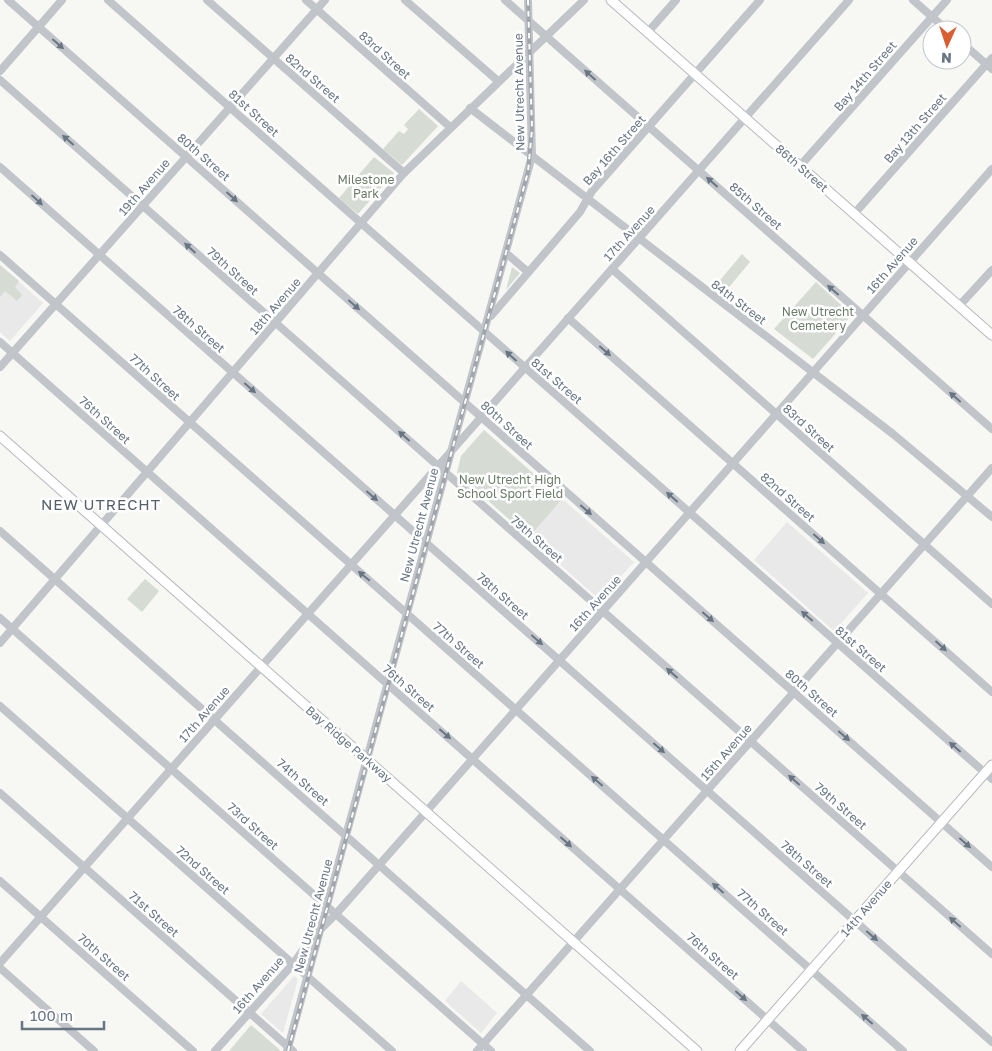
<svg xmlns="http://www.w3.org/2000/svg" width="992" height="1051" viewBox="0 0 992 1051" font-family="'Golos Text',sans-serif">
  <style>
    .built { fill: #e8e9e8 }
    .green { fill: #d6dcd4 }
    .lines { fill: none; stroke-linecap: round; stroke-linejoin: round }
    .major-casing { stroke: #b4b8bc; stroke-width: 11 }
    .minor { stroke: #c1c4c8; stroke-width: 8 }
    .major { stroke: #fff; stroke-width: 9 }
    .rail-casing { stroke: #a0a6ac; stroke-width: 4 }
    .rail { stroke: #fff; stroke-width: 2; stroke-dasharray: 5.5; stroke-linecap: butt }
    .oneway { fill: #687684 }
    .labels { text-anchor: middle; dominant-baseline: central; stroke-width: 5; stroke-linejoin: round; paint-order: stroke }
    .street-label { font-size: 12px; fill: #687684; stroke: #fff }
    .park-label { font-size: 12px; fill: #6a7b66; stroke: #fff }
    .quarter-label { font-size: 15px; letter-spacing: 1px; fill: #556069; stroke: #fff }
  </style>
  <rect width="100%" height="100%" fill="#f7f7f4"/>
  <g class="built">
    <path d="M0 265 43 303 10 341 0 332Z"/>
    <path d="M484 430 634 562 600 600 457 473 461 456Z"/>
    <path d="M787 522 868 593 834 631 754 560Z"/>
    <path d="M294 976 298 979 283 1033 261 1014Z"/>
    <path d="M461 981 497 1013 481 1033 445 1001Z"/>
  </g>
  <g class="green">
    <path d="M419 109 438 126 402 165 383 149 399 131 404 134 408 129 404 125Z"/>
    <path d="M374 157 394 173 358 214 339 198Z"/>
    <path d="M742 254 750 262 725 292 716 285Z"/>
    <path d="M0 265 19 281 15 287 22 295 17 301 5 291 0 297Z"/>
    <path d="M512 267 520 273 506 290Z"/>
    <path d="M816 282 852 315 813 359 774 329Z"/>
    <path d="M484 430 562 499 529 537 457 473 461 456Z"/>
    <path d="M145 579 159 591 142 612 127 599Z"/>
    <path d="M251 1025 280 1050 279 1051H229Z"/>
  </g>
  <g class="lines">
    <defs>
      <g id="major">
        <path d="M611 0 992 335"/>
        <path d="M0 436 697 1051"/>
        <path d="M740 1051 992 765"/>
      </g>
    </defs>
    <use href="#major" class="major-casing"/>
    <g class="minor">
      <path d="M8 0 992 867"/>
      <path d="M108 0 992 779"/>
      <path d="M207 0 404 173"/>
      <path d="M306 0 450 127"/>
      <path d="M405 0 498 81"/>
      <path d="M505 0 992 429"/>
      <path d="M913 0 947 30"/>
      <path d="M648 32 676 0"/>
      <path d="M962 43 992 69"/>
      <path d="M0 71 62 0"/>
      <path d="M0 80 992 954"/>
      <path d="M470 108 893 434 992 517"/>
      <path d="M800 166 947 0"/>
      <path d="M0 167 992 1042"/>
      <path d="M854 214 992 58"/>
      <path d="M506 253 528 272"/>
      <path d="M0 255 903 1051"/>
      <path d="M612 269 992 604"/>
      <path d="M959 306 992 270"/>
      <path d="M491 316 580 212 592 191 760 0"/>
      <path d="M568 318 992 692"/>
      <path d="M0 342 803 1051"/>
      <path d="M0 367 325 0"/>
      <path d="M0 531 590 1051"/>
      <path d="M0 618 491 1051"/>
      <path d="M0 643 404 173 584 0"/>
      <path d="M0 706 392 1051"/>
      <path d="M0 793 293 1051"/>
      <path d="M0 881 193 1051"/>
      <path d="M0 963 849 0"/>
      <path d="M0 968 94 1051"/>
      <path d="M215 1051 293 964 310 940 336 914 992 169"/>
      <path d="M287 1051 532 156 528 0"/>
      <path d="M477 1051 992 468"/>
    </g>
    <use href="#major" class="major"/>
    <defs>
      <path id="rail" d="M288 1051 528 172 532 129 528 0"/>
    </defs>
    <use href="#rail" class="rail-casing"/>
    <use href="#rail" class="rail"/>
  </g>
  <defs><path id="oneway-solid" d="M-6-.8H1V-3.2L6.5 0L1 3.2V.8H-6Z" transform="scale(1.25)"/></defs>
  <g class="oneway">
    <use href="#oneway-solid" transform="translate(58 44) rotate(41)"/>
    <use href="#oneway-solid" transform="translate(590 75) rotate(-138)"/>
    <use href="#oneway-solid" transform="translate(68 140) rotate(-139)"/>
    <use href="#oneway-solid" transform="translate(712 182) rotate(-139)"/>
    <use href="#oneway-solid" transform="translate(232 197) rotate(42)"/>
    <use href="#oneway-solid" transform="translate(37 200) rotate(42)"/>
    <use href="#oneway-solid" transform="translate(190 248) rotate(-138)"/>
    <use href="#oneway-solid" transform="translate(833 290) rotate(-139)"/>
    <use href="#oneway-solid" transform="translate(354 305) rotate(41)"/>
    <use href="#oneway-solid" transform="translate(605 351) rotate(41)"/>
    <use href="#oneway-solid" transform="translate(511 356) rotate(-138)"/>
    <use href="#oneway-solid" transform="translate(250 388) rotate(41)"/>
    <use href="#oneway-solid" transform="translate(955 397) rotate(-139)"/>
    <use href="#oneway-solid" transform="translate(404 436) rotate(-139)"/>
    <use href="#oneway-solid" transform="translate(372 496) rotate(41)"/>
    <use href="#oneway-solid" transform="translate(672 497) rotate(-139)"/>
    <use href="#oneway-solid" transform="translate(586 510) rotate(41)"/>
    <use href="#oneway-solid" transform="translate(819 539) rotate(41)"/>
    <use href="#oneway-solid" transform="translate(364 576) rotate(-140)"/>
    <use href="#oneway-solid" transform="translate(807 616) rotate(-139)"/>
    <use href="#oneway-solid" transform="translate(708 617) rotate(41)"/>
    <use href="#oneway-solid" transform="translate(537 640) rotate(41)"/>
    <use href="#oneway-solid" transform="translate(941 646) rotate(42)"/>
    <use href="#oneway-solid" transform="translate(672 673) rotate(-139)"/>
    <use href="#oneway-solid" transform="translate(445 734) rotate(41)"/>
    <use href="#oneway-solid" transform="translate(844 736) rotate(41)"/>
    <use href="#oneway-solid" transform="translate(955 747) rotate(-139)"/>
    <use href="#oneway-solid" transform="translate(659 748) rotate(41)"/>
    <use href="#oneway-solid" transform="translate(794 780) rotate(-139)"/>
    <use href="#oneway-solid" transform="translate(597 781) rotate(-139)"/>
    <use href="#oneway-solid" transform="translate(566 842) rotate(42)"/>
    <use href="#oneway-solid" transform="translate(965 843) rotate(41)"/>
    <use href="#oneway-solid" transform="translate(718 888) rotate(-139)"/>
    <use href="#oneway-solid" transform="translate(955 922) rotate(-139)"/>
    <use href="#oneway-solid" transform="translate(872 936) rotate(41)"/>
    <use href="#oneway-solid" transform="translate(741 996) rotate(41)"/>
    <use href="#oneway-solid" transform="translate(867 1019) rotate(-139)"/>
  </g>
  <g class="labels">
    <g class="street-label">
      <text transform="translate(385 55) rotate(42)">83rd Street</text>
      <text transform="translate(865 76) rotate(-49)">Bay 14th Street</text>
      <text transform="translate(313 78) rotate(41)">82nd Street</text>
      <text transform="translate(519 92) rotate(-91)">New Utrecht Avenue</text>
      <text transform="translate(254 113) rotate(42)">81st Street</text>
      <text transform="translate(915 128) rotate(-49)">Bay 13th Street</text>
      <text transform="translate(614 150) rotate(-49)">Bay 16th Street</text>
      <text transform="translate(204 157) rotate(41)">80th Street</text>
      <text transform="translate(802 168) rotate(41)">86th Street</text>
      <text transform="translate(144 187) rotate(-49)">19th Avenue</text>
      <text transform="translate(756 206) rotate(41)">85th Street</text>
      <text transform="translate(629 233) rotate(-48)">17th Avenue</text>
      <text transform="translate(892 265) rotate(-49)">16th Avenue</text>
      <text transform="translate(233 271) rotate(42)">79th Street</text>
      <text transform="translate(739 302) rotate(37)">84th Street</text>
      <text transform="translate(275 306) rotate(-49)">18th Avenue</text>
      <text transform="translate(199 329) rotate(41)">78th Street</text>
      <text transform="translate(155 377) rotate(42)">77th Street</text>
      <text transform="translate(557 381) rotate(41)">81st Street</text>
      <text transform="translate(105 420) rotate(42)">76th Street</text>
      <text transform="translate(507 425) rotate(42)">80th Street</text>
      <text transform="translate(809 428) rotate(42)">83rd Street</text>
      <text transform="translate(788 497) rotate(41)">82nd Street</text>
      <text transform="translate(419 525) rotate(-75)">New Utrecht Avenue</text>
      <text transform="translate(537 539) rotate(41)">79th Street</text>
      <text transform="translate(503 596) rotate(41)">78th Street</text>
      <text transform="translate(595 603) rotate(-48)">16th Avenue</text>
      <text transform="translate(459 645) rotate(41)">77th Street</text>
      <text transform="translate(861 649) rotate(41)">81st Street</text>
      <text transform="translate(409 688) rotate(41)">76th Street</text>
      <text transform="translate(812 693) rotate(41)">80th Street</text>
      <text transform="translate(204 714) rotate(-49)">17th Avenue</text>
      <text transform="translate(349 744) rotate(41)">Bay Ridge Parkway</text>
      <text transform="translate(726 752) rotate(-49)">15th Avenue</text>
      <text transform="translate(303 782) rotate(41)">74th Street</text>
      <text transform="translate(841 806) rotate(41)">79th Street</text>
      <text transform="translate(253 826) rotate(42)">73rd Street</text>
      <text transform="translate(807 864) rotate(41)">78th Street</text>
      <text transform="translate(203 870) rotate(41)">72nd Street</text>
      <text transform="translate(866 908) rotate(-49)">14th Avenue</text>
      <text transform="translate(763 912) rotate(41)">77th Street</text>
      <text transform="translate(154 914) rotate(41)">71st Street</text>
      <text transform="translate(313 916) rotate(-75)">New Utrecht Avenue</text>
      <text transform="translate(713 956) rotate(41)">76th Street</text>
      <text transform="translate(104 957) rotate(41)">70th Street</text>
      <text transform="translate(258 985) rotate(-49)">16th Avenue</text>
    </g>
    <g class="park-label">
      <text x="366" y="179">Milestone<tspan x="366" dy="14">Park</tspan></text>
      <text x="818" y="311">New Utrecht<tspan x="818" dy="14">Cemetery</tspan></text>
      <text x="510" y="479">New Utrecht High<tspan x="510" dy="14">School Sport Field</tspan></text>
    </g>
    <g class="quarter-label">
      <text x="101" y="504">NEW UTRECHT</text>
    </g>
  </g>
  <g transform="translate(947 45) rotate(183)"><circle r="24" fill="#ffffff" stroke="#c3c8ce"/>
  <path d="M0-4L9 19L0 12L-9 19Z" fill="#d95f32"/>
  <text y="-8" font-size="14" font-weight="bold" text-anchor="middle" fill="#687684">N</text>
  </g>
  <path d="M22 1021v8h82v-8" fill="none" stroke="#687684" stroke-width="2.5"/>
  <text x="30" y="1021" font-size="15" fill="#687684" stroke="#ffffff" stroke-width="4" paint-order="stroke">100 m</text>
</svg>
